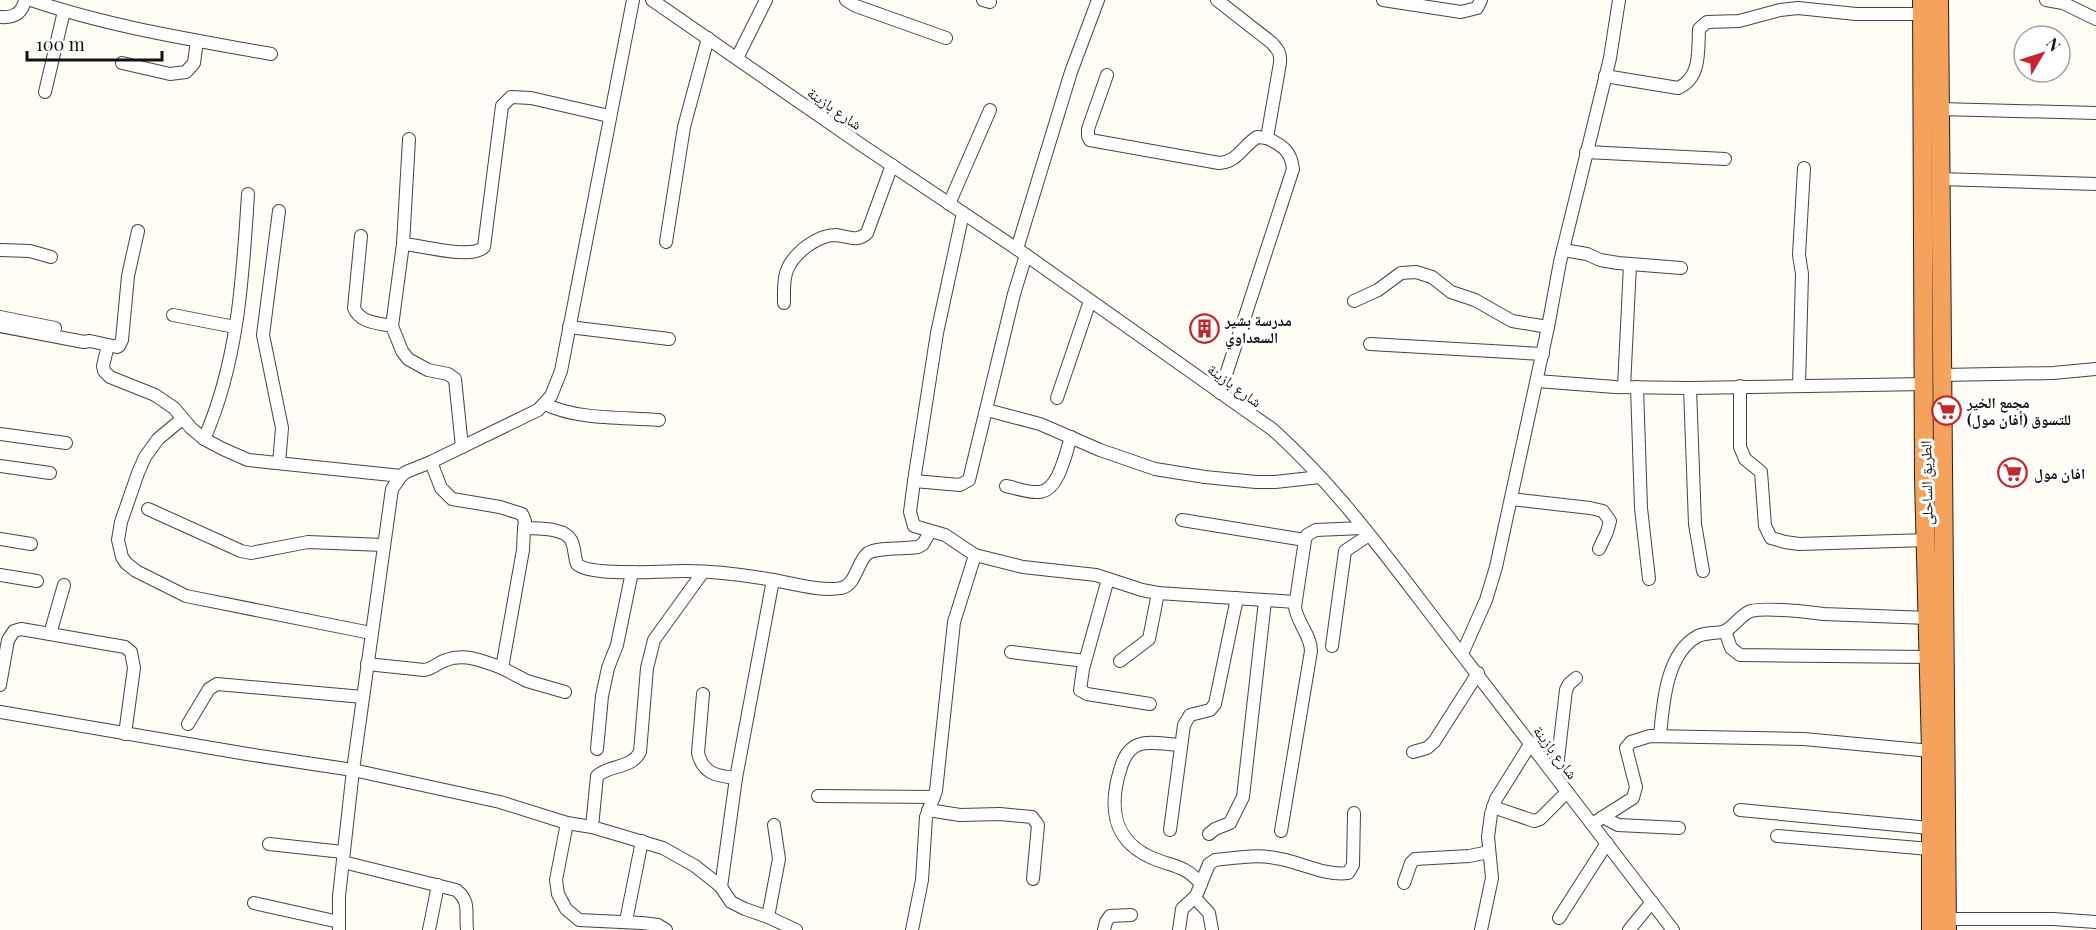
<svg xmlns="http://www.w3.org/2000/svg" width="2096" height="930" viewBox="0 0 2096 930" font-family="'Playfair Display','Noto Naskh Arabic',serif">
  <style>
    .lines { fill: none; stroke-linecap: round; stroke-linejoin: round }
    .minor-casing { stroke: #444; stroke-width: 14 }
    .highway-casing { stroke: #222; stroke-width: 20 }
    .minor { stroke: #fff; stroke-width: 12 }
    .highway { stroke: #f5a25d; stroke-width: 18 }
    .labels { text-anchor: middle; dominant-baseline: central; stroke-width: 6; stroke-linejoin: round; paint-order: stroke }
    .street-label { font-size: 15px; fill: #111; stroke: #fff }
    .poi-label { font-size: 15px; font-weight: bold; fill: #111; stroke: #fff; text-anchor: start }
  </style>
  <rect width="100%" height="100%" fill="#fffdf5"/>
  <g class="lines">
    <defs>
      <g id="minor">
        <path d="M31 0C111 27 189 39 271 54"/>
        <path d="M652 0 863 146 1026 255 1272 429C1337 487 1390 561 1443 630 1520 730 1596 830 1673 930"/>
        <path d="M846 0 856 6 946 38"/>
        <path d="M983 0 990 2"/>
        <path d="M1217 0 1272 43C1278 50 1281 53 1280 63L1267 138C1283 146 1291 151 1293 169L1220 393"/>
        <path d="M1383 0 1461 12 1477 8 1481 0"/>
        <path d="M2046 0 2063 3 2096 19"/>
        <path d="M0 17C13 18 22 14 25 0"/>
        <path d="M737 58 766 0"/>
        <path d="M122 63 170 74 186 72 194 63 197 41"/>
        <path d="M1107 75 1088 129V136L1090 140 1219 163C1236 163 1243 146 1257 137L1267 138"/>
        <path d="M1605 76 1678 88C1701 78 1698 52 1699 29L1707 22 1739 21 1780 10 1798 8 1856 14H1923"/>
        <path d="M45 92 64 11"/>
        <path d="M1940 109 2096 113"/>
        <path d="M409 139 403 244 392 326 402 351 408 359 428 370 448 374 455 379 462 447"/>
        <path d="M1586 152 1725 159"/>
        <path d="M1941 179 2096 184"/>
        <path d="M949 204 990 110"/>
        <path d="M279 211 263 335 282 428 279 463"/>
        <path d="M963 213 937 333 914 481 910 512 914 526 945 535 975 555 1023 567 1096 575 1142 590 1158 593 1295 602"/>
        <path d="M361 236 354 308C360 323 378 323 392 326"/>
        <path d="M666 242 684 127 708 38"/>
        <path d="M403 244C422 245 471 260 484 247L502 106 511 97 531 98 609 116"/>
        <path d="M1017 249 1071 72 1098 0"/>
        <path d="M0 250 30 251 51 257"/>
        <path d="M1563 250 1587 254 1600 260 1618 263 1681 268"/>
        <path d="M1354 301 1378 290 1401 273 1416 272 1432 277 1451 292 1475 300 1512 321 1548 327"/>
        <path d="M784 303C784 292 783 280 787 270 794 253 817 235 836 235 848 236 857 243 867 233L892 165"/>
        <path d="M173 315 235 327"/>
        <path d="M0 317 55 328"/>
        <path d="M0 326 84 342 90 341 117 347 119 346 122 340 128 276 138 231"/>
        <path d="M569 327 669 339"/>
        <path d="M1370 344 1543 354"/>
        <path d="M108 345 103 366 104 371 110 377 155 395 174 408 191 428 204 439 223 449 248 460 401 476"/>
        <path d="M1942 375 2053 373 2096 369"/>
        <path d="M1537 381 1615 387 1690 388 1925 384"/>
        <path d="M1740 386V447L1745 459 1761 472 1765 526 1771 538 1785 542 1799 544 1927 540"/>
        <path d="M1799 386 1802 274 1799 255 1804 168"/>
        <path d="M1624 387 1630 265"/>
        <path d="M1637 387 1641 508 1649 579"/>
        <path d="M1690 388 1695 524 1703 571"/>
        <path d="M1057 398 1090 301"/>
        <path d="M545 404C577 420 624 417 659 420"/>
        <path d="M987 410 1040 424 1100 450 1155 469 1205 477 1256 482H1275L1320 477"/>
        <path d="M182 419 158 439 145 457 138 473 121 522 118 540 122 557 126 563 136 571 186 596 371 633"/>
        <path d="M0 434 66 443"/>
        <path d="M204 439C238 363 243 276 248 194"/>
        <path d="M431 462 441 488 452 499 500 507 522 514 525 521 524 528C537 529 564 527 571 540 575 547 574 556 577 564 590 577 665 571 686 571 714 571 745 575 773 580 791 583 823 592 841 588 856 586 857 561 868 553 878 547 905 549 918 547L923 544 930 532"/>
        <path d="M0 466 50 473"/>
        <path d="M914 481 960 485 969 480 1014 294 1026 255"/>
        <path d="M1006 486C1017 488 1028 493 1039 492 1059 491 1066 452 1071 437"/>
        <path d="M1511 499 1590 508 1603 511 1610 521 1607 532 1599 549"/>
        <path d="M148 509 241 551 251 553 308 542 383 545"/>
        <path d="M1182 520 1305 540"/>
        <path d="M0 539 31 544"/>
        <path d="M0 575 37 581"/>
        <path d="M1108 579 1083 669 1080 690 1087 694 1150 704"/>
        <path d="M1725 631 1731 648 1740 655 1929 657"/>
        <path d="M50 634 64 585"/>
        <path d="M1332 646 1345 551 1369 535"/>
        <path d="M1011 652 1085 661"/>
        <path d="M1462 654 1486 600 1496 567 1548 327 1560 262 1610 58 1619 0"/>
        <path d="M1120 661 1149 639 1158 593"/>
        <path d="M367 664 424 670C433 669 437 663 446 660 465 653 484 661 502 668L523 550 524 528"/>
        <path d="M502 668 527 681 565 692"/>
        <path d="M0 685 8 640 14 631 21 629 125 647 131 652 134 668 125 734"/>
        <path d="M703 694 698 753C703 774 717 776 736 778"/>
        <path d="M0 712 247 754 353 770 500 802 567 823 592 827 663 848 695 866 714 881 721 887 731 902 745 909 768 917 796 930"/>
        <path d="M188 724 209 689 217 684 363 697"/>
        <path d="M1660 736C1663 704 1666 653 1698 636 1707 632 1717 634 1725 631 1735 626 1741 614 1751 611 1767 607 1807 612 1824 614L1928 618"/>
        <path d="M1181 745C1153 744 1131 734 1121 767 1109 804 1111 839 1150 857 1172 867 1184 864 1201 884"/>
        <path d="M597 749 602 696 608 668 617 645 632 572"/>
        <path d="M1413 752 1427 748 1434 742 1478 673"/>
        <path d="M1556 776 1566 690 1569 684 1576 678"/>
        <path d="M818 796 934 797"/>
        <path d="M1493 807 1534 821 1540 819 1567 792"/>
        <path d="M928 810 960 815 1000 814 1032 817 1038 825 1033 879"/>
        <path d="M1740 810 1930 828"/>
        <path d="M1603 817 1618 825 1679 828"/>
        <path d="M567 823 556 880 558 894 566 909 579 920 642 923 658 925 666 930"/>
        <path d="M1592 824 1633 798 1636 787 1626 748 1631 742 1650 736 1804 739 1931 751"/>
        <path d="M592 827 597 776C611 764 631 769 640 752L647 668 654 640 703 572"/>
        <path d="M1170 830 1184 725 1190 715 1210 710 1215 704 1237 598"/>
        <path d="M1281 831 1311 651C1311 635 1297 623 1295 607L1305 540 1307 535 1316 530 1362 528"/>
        <path d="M1209 834 1215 829 1230 823 1243 797 1265 601"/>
        <path d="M1777 836 1930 849"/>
        <path d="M269 844 343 852"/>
        <path d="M343 862 456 890C471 901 465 914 467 930"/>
        <path d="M1404 883 1411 863 1415 859 1469 856 1489 852"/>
        <path d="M721 887 736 778 773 580"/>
        <path d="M1195 898 1209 913 1212 930"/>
        <path d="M254 903 339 922"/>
        <path d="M768 917 779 859 774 825"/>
        <path d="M1559 918 1607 843"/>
        <path d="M1947 919H2053L2096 922"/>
        <path d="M626 921 642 841"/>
        <path d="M339 930V896L353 770 392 489 401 476 406 472 431 462 538 410 551 396 561 371 633 0"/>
        <path d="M429 930 438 885"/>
        <path d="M912 930 922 880 926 817 936 791 954 622 975 555"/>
        <path d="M1104 930 1106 922 1110 916 1131 915"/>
        <path d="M1179 930 1182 909 1196 896 1209 864 1215 860C1235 858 1255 854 1275 858 1299 861 1323 876 1348 873L1353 865 1354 813"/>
        <path d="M1481 930 1492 878 1488 837 1491 814 1496 799 1531 743"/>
        <path d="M1629 930 1652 902"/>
      </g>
      <g id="highway">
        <path d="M1922 0 1924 479 1931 751V930"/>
        <path d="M1939 0 1947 930"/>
      </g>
    </defs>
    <use href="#minor" class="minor-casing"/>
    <use href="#highway" class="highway-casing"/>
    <use href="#minor" class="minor"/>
    <use href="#highway" class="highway"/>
  </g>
  <defs>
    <symbol id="building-ring" viewBox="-11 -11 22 22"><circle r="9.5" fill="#fff" stroke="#c4262e" stroke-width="1.5"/><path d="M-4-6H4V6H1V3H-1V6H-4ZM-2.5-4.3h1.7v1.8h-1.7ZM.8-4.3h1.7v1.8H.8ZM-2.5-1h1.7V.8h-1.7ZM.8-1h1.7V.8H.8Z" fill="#c4262e"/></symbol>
    <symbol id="supermarket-ring" viewBox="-11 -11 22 22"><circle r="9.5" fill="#fff" stroke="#c4262e" stroke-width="1.5"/><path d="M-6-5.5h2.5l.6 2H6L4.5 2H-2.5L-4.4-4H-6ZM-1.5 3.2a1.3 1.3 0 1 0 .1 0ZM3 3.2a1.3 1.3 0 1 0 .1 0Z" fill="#c4262e"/></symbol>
  </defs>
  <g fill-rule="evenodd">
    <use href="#building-ring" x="1188" y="312" width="33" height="33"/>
    <use href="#supermarket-ring" x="1930" y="394" width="33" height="33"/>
    <use href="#supermarket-ring" x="1996" y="456" width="33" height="33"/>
  </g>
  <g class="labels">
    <g class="street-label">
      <text transform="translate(835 108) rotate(35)">شارع بازينة</text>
      <text transform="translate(1235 385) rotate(36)">شارع بازينة</text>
      <text transform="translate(1926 483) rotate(-91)">الطريق الساحلى</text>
      <text transform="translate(1556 752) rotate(53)">شارع بازينة</text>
    </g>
    <g class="poi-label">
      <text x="1225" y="320">مدرسة بشير<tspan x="1225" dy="17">السعداوي</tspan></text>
      <text x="1967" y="402">مجمع الخير<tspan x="1967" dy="17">للتسوق (أفان مول)</tspan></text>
      <text x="2034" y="473">افان مول</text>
    </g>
  </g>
  <g transform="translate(2042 54) rotate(51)"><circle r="28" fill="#ffffff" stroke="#a0a0a0" stroke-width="1.5"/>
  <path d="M0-4.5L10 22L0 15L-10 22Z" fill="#c4262e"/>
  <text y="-9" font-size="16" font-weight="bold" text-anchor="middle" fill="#111111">N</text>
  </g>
  <path d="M27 51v9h135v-9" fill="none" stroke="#111111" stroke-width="3"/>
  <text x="36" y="51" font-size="18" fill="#111111" stroke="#ffffff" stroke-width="4.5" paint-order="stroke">100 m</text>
</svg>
